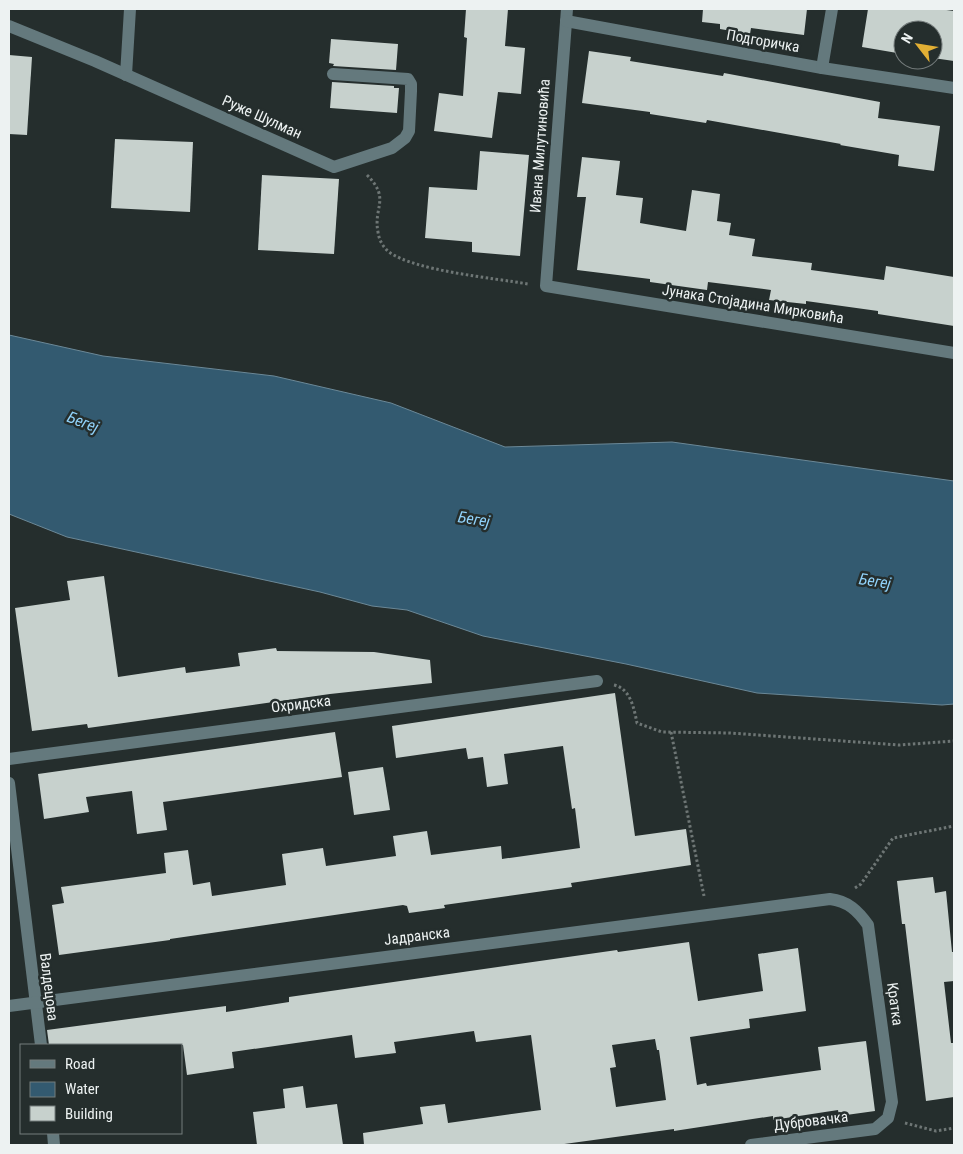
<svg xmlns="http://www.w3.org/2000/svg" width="963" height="1154" viewBox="0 0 963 1154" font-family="'Roboto Condensed',sans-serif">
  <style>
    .water { fill: #335a70; stroke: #6b8897 }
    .building { fill: #c7d1cd; fill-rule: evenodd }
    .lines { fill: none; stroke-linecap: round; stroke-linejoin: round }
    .path { stroke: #6e7675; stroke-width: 3; stroke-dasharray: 2.5 2.5; stroke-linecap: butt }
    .minor { stroke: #64797d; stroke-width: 12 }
    .labels { text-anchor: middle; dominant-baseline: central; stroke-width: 5; stroke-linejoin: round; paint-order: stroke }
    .street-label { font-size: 15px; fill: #edf2f2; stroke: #252e2d }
    .water-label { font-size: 16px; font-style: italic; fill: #91d3fb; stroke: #252e2d }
  </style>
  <rect width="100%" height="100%" fill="#252e2d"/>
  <path class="water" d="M9 335 103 356 274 376 391 403 505 447 672 442 954 481V704L942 705 757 693 626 664 483 636 407 610 372 606 320 592 67 537 9 514Z"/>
  <g class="building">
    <path d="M466 9H508L505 46 525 48 521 94 498 92 492 138 434 131 439 93 463 96 467 38 464 37Z"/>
    <path d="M703 9H807L804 35 751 28 750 34 720 29V24L702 22Z"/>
    <path d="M868 9H939L954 11V61L933 58V30H903V54L862 47Z"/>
    <path d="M331 39 398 44 396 70 333 66 334 64 329 63Z"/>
    <path d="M589 51 631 57 630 61 723 76 724 73 880 102 878 118 940 126 934 171 898 166 899 155 840 145 841 144 707 120 706 123 650 114V112L582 103Z"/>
    <path d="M9 55 32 57 27 135 9 134Z"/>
    <path d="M332 82 394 86V88H399L397 113 330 108Z"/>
    <path d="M115 139 193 142 190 212 111 208Z"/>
    <path d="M480 151 529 155 520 256 472 252V242L425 238 429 187 477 190Z"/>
    <path d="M582 157 620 161 616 195 643 198 640 223 686 231 692 190 720 194 717 221 731 223 729 235 755 239 752 256 812 263 811 270 884 280 886 266 954 277V326L878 314V311L806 301V304L769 300 771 290 708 282 707 290 650 282V279L577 270 586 197H577Z"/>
    <path d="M262 175 339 179 334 254 258 250Z"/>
    <path d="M104 576 118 677 185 667 186 673 240 666 238 653 276 648 277 651 374 652 430 660 432 683 330 694 88 728 87 724 32 731 15 608 70 600 67 581Z"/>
    <path d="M615 693 635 836 686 829 691 865 571 883 572 887 444 905 445 908 409 913 407 906 403 905 170 939V940L59 955 52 905 64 903 61 887 166 873 164 853 188 850 193 885 210 882 212 896 286 885 282 854 323 848 326 866 396 856 393 836 427 831 431 855 501 846 502 859 580 848 575 808 572 809 563 746 504 754 508 784 487 787 483 757 468 759 466 748 396 758 392 726Z"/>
    <path d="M335 732 342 777 163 802 167 830 137 834 132 791 86 797 89 812 44 819 38 774Z"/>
    <path d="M383 767 390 810 354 815 348 772Z"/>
    <path d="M933 877 935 893 946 891 952 952H954V981L944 982 951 1043H954V1097L926 1101 905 924H902L897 881Z"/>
    <path d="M689 942 698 1001 763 991 758 954 798 948 806 1011 749 1019 750 1028 690 1037 697 1085 706 1083 707 1086 821 1070 818 1047 866 1041 875 1111 839 1116 838 1110 773 1120V1116L674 1131V1129L557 1145H364L363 1133 423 1124 420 1107 445 1104 448 1123 541 1110 531 1035 476 1042 474 1031 394 1042 396 1053 355 1058 352 1035 232 1052 234 1068 187 1075 183 1045H49L47 1030 226 1006V1012L289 1002V997L617 950 618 952ZM655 1039 657 1050H659L666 1100 616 1107 610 1068 616 1067 612 1045Z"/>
    <path d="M303 1086 306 1108 337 1104 343 1145H257L253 1112 285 1108 283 1089Z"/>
  </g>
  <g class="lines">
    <g class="path">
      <path d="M367 175C391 199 373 207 378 232 379 240 383 247 389 252 415 271 494 278 528 284"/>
      <path d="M614 685C631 689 634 709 637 723L662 732 730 733 899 745 954 741"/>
      <path d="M671 732 704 896"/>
      <path d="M855 888 861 884 893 838 954 826"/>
      <path d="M905 1123 936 1131 954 1128"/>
    </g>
    <g class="minor">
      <path d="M567 9 546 286 954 353"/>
      <path d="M566 21 822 68 954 88"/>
      <path d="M9 26 95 61 334 167 392 148 405 138 409 131 411 91V84L408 79 333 74"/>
      <path d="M822 68 832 9"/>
      <path d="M126 75 130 9"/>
      <path d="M9 759 597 681"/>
      <path d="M9 783 41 1045"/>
      <path d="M9 1006 830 899C848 901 858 911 868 925L892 1102 888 1118 875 1129 751 1145"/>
      <path d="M53 1133 54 1145"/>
    </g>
  </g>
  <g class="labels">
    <g class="street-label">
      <text transform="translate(763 41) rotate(10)">Подгоричка</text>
      <text transform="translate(262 117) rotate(24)">Руже Шулман</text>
      <text transform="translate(540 146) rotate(-86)">Ивана Милутиновића</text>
      <text transform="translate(753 304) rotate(9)">Јунака Стојадина Мирковића</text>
      <text transform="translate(301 704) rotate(-7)">Охридска</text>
      <text transform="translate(417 936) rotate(-7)">Јадранска</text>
      <text transform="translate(49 987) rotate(83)">Валдецова</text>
      <text transform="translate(895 1004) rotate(82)">Кратка</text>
      <text transform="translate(811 1121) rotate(-7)">Дубровачка</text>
    </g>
    <g class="water-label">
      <text transform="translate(83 422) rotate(21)">Бегеј</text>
      <text transform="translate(474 519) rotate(9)">Бегеј</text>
      <text transform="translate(875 581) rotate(9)">Бегеј</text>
    </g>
  </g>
  <rect width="963" height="1154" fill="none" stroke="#edf2f2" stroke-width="20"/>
  <rect x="20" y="1044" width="162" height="90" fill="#252e2d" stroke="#757c7c"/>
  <rect x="30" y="1060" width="25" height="8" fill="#64797d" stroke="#757c7c"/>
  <text x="65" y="1069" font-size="15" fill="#edf2f2">Road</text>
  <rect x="30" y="1082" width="25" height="15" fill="#335a70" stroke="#757c7c"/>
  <text x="65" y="1094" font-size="15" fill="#edf2f2">Water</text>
  <rect x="30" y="1106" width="25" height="15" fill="#c7d1cd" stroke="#757c7c"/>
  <text x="65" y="1119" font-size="15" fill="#edf2f2">Building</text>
  <g transform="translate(918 45) rotate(301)"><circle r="24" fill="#252e2d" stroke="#757c7c"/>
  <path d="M0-4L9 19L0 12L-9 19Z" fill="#e2af34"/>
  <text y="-8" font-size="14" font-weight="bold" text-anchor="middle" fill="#edf2f2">N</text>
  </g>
</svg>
